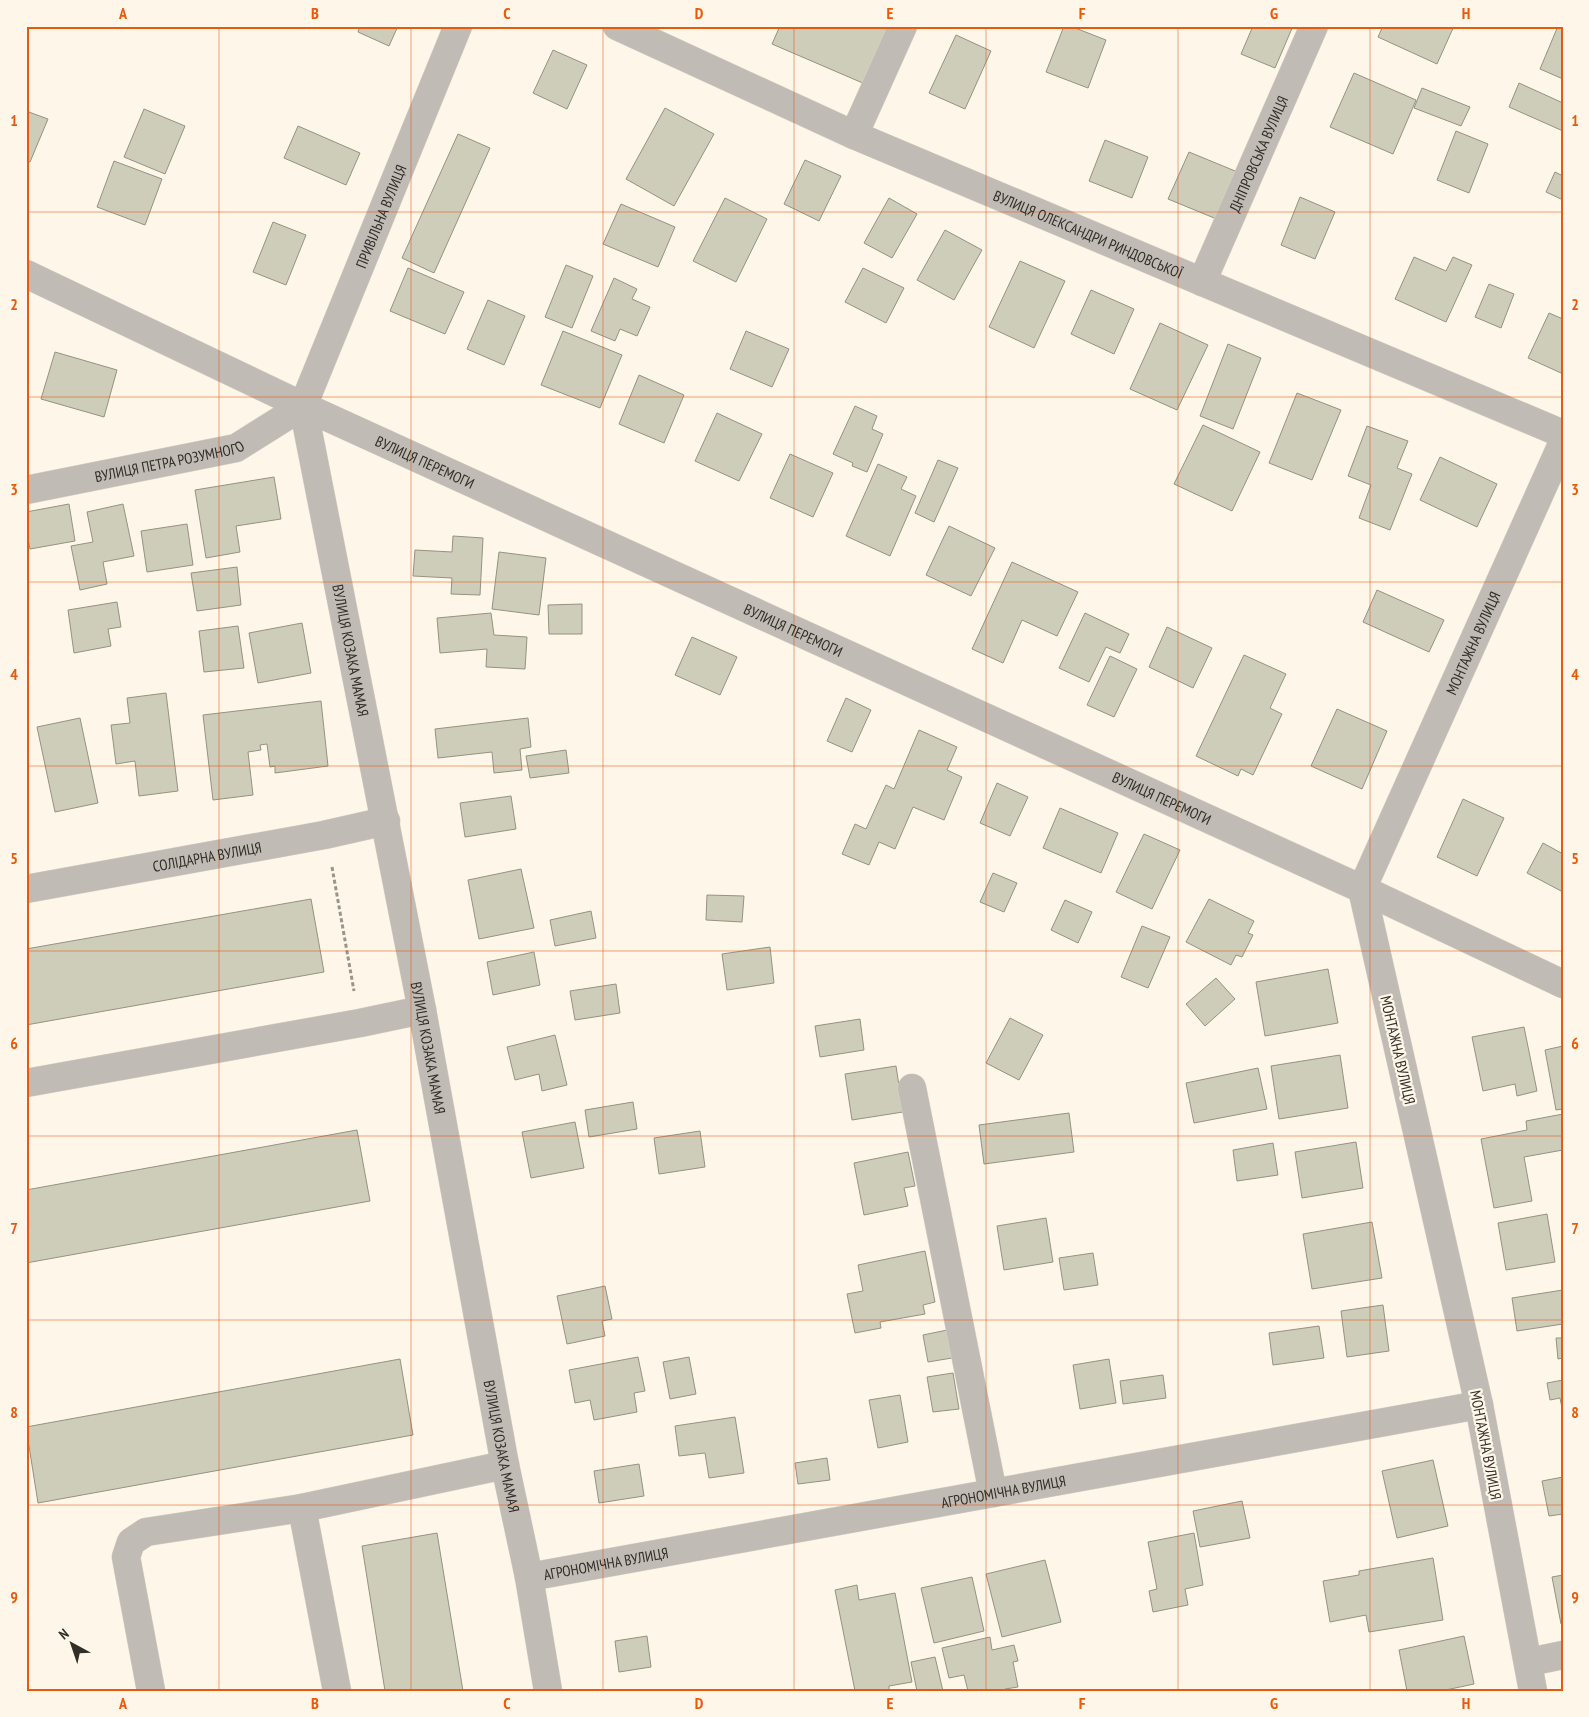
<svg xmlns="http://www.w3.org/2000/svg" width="1589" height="1717" viewBox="0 0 1589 1717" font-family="'PT Sans Narrow',sans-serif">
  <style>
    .building { fill: #cecdba; stroke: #949281 }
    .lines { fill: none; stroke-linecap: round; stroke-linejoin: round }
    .minor-casing { stroke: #d9d3c6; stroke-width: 29 }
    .path { stroke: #9a948a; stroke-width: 3; stroke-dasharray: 4 2.5; stroke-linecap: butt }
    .minor { stroke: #c1bbb5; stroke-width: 28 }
    .grid { fill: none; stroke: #e8590c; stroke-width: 1; stroke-opacity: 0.55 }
    .labels { text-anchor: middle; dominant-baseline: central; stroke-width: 4.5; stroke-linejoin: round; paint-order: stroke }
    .street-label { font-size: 15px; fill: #322e28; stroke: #fef7e9 }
    .neatline { fill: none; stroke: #e8590c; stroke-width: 2 }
    .grid-label { font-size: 16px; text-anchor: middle; font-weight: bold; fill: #e8590c }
  </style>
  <rect width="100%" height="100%" fill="#fef7e9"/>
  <g class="building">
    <path d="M360 26H398L389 46 358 32Z"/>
    <path d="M780 26H880L888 30 865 84 772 44Z"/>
    <path d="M1064 26H1070L1106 40 1088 88 1046 72Z"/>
    <path d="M1253 26H1293L1275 68 1241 54Z"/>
    <path d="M1383 26H1454L1437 64 1378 37Z"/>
    <path d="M1558 26 1563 27V79L1540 69Z"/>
    <path d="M956 35 991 51 965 109 929 93Z"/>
    <path d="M553 50 587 65 567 109 533 93Z"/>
    <path d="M1354 73 1416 100 1393 154 1330 127Z"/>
    <path d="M1519 83 1563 103V131L1509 107Z"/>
    <path d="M1422 88 1470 107 1461 126 1414 108Z"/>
    <path d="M665 108 714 134 674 206 626 179Z"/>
    <path d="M144 109 185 126 165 174 124 157Z"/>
    <path d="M26 111 48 119 30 162 26 160Z"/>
    <path d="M298 126 360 153 346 185 284 158Z"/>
    <path d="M1456 131 1488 144 1469 193 1437 180Z"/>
    <path d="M458 134 490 148 434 273 402 258Z"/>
    <path d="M1105 140 1148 157 1132 198 1089 181Z"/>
    <path d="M1189 152 1240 173 1219 220 1168 199Z"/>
    <path d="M805 160 841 176 819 221 784 204Z"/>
    <path d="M114 161 162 179 145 225 97 207Z"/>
    <path d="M1555 172 1563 176V200L1546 192Z"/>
    <path d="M1300 197 1335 212 1315 259 1281 245Z"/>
    <path d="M725 198 767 219 736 282 693 261Z"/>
    <path d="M889 198 917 214 892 258 864 243Z"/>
    <path d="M621 204 675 227 658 267 603 244Z"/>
    <path d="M273 222 306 235 286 285 253 272Z"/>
    <path d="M945 230 982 250 954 300 917 280Z"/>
    <path d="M1414 257 1446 271 1453 257 1472 265 1446 322 1395 299Z"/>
    <path d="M1020 261 1065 281 1034 348 989 327Z"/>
    <path d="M566 265 593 276 572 328 545 317Z"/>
    <path d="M408 268 464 292 445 334 390 311Z"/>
    <path d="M863 268 904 288 886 323 845 302Z"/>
    <path d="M614 278 637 289 632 299 650 307 637 336 620 329 615 341 591 331Z"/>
    <path d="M1489 284 1514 294 1501 328 1475 317Z"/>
    <path d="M1091 290 1134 309 1114 354 1071 334Z"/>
    <path d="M488 300 525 316 504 365 467 349Z"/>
    <path d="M1549 313 1563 319V368L1561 373 1528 358Z"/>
    <path d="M1160 323 1208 345 1177 410 1130 389Z"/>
    <path d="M563 331 622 355 600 408 541 385Z"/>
    <path d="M746 331 789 349 772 387 730 369Z"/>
    <path d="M1228 344 1261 358 1233 429 1200 416Z"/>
    <path d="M55 352 117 370 104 417 41 399Z"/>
    <path d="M639 375 684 395 664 443 619 424Z"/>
    <path d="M1297 393 1341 410 1312 480 1269 463Z"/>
    <path d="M855 406 877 416 872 429 883 434 867 472 852 466 853 463 833 454Z"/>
    <path d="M717 413 762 434 739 481 695 461Z"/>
    <path d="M1203 425 1260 452 1232 511 1174 484Z"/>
    <path d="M1367 426 1408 441 1397 468 1412 474 1390 530 1359 518 1371 485 1348 476Z"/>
    <path d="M790 454 833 473 813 517 770 498Z"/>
    <path d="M1440 457 1497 484 1477 527 1420 500Z"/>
    <path d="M938 460 958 468 934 522 915 513Z"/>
    <path d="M878 464 907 477 901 489 916 496 890 556 846 536Z"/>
    <path d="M274 477 281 519 236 526 240 552 206 558 195 490Z"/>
    <path d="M69 504 75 541 30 549 26 529V512Z"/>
    <path d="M123 504 134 556 103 562 107 584 80 590 71 546 93 542 87 512Z"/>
    <path d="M187 524 193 565 147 572 141 531Z"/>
    <path d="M949 526 995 548 971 596 926 575Z"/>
    <path d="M453 536 483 538 480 595 451 594 452 578 413 576 415 550 452 552Z"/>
    <path d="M499 552 546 558 539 615 492 609Z"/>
    <path d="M1012 562 1078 592 1057 636 1022 620 1003 663 972 649Z"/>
    <path d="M237 567 241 605 197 611 191 573Z"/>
    <path d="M1377 590 1444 620 1429 652 1363 622Z"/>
    <path d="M117 602 121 627 108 629 111 646 74 653 68 610Z"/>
    <path d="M582 604V634H549L548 605Z"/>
    <path d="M491 613 494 635 527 637 525 669 486 667 487 649 440 653 437 618Z"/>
    <path d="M1085 613 1129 634 1120 653 1106 647 1089 682 1059 668Z"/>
    <path d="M302 623 311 673 258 683 249 633Z"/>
    <path d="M238 626 244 668 204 672 199 631Z"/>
    <path d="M1167 627 1212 648 1193 688 1149 667Z"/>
    <path d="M692 637 737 657 720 695 675 675Z"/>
    <path d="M1244 655 1286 674 1270 708 1282 714 1253 775 1241 769 1238 776 1196 756Z"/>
    <path d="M1110 656 1137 669 1114 717 1087 705Z"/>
    <path d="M166 693 178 791 139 796 135 761 116 764 111 725 130 723 127 698Z"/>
    <path d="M846 698 871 710 852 752 827 741Z"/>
    <path d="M321 701 328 766 275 773V766L270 767 267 744 260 745 261 750 248 752 253 795 213 800 203 715Z"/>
    <path d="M1337 709 1387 731 1362 789 1311 766Z"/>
    <path d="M80 718 98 803 55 812 37 727Z"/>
    <path d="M528 718 531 747 520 749 522 770 494 773 492 752 438 758 435 729Z"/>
    <path d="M919 730 957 747 947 770 962 777 944 820 913 807 895 849 879 842 869 865 842 854 855 824 866 829 886 785 894 789Z"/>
    <path d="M566 750 569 773 530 778 526 756Z"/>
    <path d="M997 783 1028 797 1010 836 980 823Z"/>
    <path d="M511 796 516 829 465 837 460 803Z"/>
    <path d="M1463 799 1504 818 1477 876 1437 857Z"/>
    <path d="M1060 808 1118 833 1101 873 1043 848Z"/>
    <path d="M1144 834 1180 850 1152 909 1116 892Z"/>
    <path d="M1543 843 1563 854V892L1527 873Z"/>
    <path d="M521 869 534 928 479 939 468 880Z"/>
    <path d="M993 873 1017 883 1004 912 980 902Z"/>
    <path d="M707 895 744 896 742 922 706 920Z"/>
    <path d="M311 899 324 972 26 1025V949Z"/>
    <path d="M1209 899 1254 921 1248 933 1253 935 1242 957 1236 955 1231 965 1186 942Z"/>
    <path d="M1065 900 1092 912 1078 943 1051 930Z"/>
    <path d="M591 911 596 938 555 946 550 920Z"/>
    <path d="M1142 926 1170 937 1148 988 1121 977Z"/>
    <path d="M770 947 774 983 727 990 722 954Z"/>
    <path d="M534 952 540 985 493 995 487 962Z"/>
    <path d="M1328 969 1338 1023 1265 1036 1256 982Z"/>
    <path d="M1216 978 1235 999 1205 1026 1186 1004Z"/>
    <path d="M616 984 620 1013 575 1020 570 991Z"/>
    <path d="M1010 1018 1043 1035 1019 1080 986 1063Z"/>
    <path d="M860 1019 864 1050 820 1057 815 1026Z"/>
    <path d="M1524 1027 1537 1091 1517 1096 1515 1084 1483 1091 1472 1037Z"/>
    <path d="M555 1035 567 1085 542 1091 539 1074 515 1080 507 1047Z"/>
    <path d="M1563 1046V1109L1556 1110 1545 1050Z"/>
    <path d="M1340 1055 1348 1108 1279 1119 1271 1066Z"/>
    <path d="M896 1066 903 1112 852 1120 845 1074Z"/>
    <path d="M1258 1068 1267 1109 1194 1123 1186 1083Z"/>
    <path d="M633 1102 637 1129 589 1137 585 1110Z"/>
    <path d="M1069 1113 1074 1152 984 1164 979 1125Z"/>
    <path d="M1563 1114V1150L1524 1157 1532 1201 1494 1208 1481 1139 1527 1130 1526 1121Z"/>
    <path d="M575 1122 584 1168 531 1178 522 1132Z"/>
    <path d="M357 1130 370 1201 26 1263V1190Z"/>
    <path d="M700 1131 705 1167 659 1174 654 1138Z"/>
    <path d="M1356 1142 1363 1188 1302 1198 1295 1152Z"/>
    <path d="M1273 1143 1278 1175 1237 1181 1233 1150Z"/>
    <path d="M908 1152 915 1186 904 1188 908 1206 864 1215 854 1163Z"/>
    <path d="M1547 1214 1555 1262 1506 1270 1498 1223Z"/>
    <path d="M1046 1218 1053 1262 1004 1270 997 1226Z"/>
    <path d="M1372 1222 1382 1278 1312 1289 1303 1234Z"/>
    <path d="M925 1251 935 1302 923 1305 925 1314 880 1322 881 1328 855 1333 847 1294 863 1291 858 1265Z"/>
    <path d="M1093 1253 1098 1285 1064 1290 1059 1258Z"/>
    <path d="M605 1286 612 1319 602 1321 605 1336 567 1344 557 1296Z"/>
    <path d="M1563 1290V1324L1517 1331 1512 1298Z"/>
    <path d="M1383 1305 1389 1351 1347 1357 1341 1311Z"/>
    <path d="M1319 1326 1324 1358 1273 1365 1269 1333Z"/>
    <path d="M952 1329 958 1357 928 1362 923 1335Z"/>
    <path d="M1556 1338H1563V1358L1558 1359Z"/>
    <path d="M638 1357 645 1391 634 1393 637 1412 594 1420 590 1400 575 1403 569 1370Z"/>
    <path d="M689 1357 696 1394 670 1399 663 1362Z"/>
    <path d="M400 1359 413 1435 38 1503 26 1427Z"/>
    <path d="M1109 1359 1116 1403 1080 1409 1073 1365Z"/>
    <path d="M953 1373 959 1409 933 1412 927 1377Z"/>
    <path d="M1163 1375 1166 1398 1123 1404 1120 1381Z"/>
    <path d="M1563 1380V1413L1560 1398 1550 1400 1547 1383Z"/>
    <path d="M900 1395 908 1442 878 1448 869 1400Z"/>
    <path d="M735 1417 744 1473 709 1478 705 1453 679 1456 675 1426Z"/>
    <path d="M827 1458 830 1480 798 1484 795 1463Z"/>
    <path d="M1433 1460 1448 1526 1397 1538 1382 1471Z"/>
    <path d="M639 1464 644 1496 599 1503 594 1471Z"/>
    <path d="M1563 1477V1514L1549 1516 1542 1481Z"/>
    <path d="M1242 1501 1250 1538 1200 1547 1193 1511Z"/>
    <path d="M437 1533 463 1691H385L362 1546Z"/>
    <path d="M1194 1533 1203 1585 1185 1589 1188 1605 1153 1612 1149 1591 1157 1589 1148 1542Z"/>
    <path d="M1433 1558 1443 1620 1369 1632 1366 1615 1330 1622 1323 1581 1359 1575V1571Z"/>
    <path d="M1045 1560 1061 1622 1002 1637 986 1574Z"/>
    <path d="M1563 1575V1624H1561L1552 1577Z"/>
    <path d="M972 1577 984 1631 934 1643 921 1588Z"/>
    <path d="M857 1585 859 1600 895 1593 912 1682 889 1686V1690L886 1691H855L835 1590Z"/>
    <path d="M647 1636 651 1667 619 1672 615 1641Z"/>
    <path d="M1464 1636 1474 1684 1441 1691H1407L1399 1650Z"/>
    <path d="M990 1637 992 1650 1014 1645 1018 1661 1013 1662 1018 1687 1005 1689 1006 1691H968L964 1675 949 1678 942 1648Z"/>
    <path d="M935 1657 943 1691H917L911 1662Z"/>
  </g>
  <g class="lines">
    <defs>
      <g id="minor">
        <path id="s1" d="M617 26 854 135 1563 434"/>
        <path d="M854 135 903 26"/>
        <path id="s2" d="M26 274 303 406 1362 889 1563 984"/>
        <path id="s3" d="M1202 282 1314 26"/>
        <path id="s4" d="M303 406 422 1010 505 1465 529 1577 548 1691"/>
        <path id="s5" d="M303 406 458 26"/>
        <path id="s6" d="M26 490 236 448 303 406"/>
        <path id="s7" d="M26 889 324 835 386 821"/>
        <path d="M26 1083 360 1023 422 1010"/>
        <path d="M912 1088 993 1493"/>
        <path d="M302 1508 337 1691"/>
        <path id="s8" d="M529 1577 1479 1405"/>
        <path d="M1529 1662 1563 1655"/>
        <path d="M151 1691 126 1557 131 1542 146 1532 302 1508 505 1465"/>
        <path id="s9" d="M1533 1691 1479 1405 1362 889 1563 442"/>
      </g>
    </defs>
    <use href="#minor" class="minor-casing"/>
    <path class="path" d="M332 867 354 991"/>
    <use href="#minor" class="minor"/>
  </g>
  <path class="grid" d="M219 26V1691M411 26V1691M603 26V1691M794 26V1691M986 26V1691M1178 26V1691M1370 26V1691M26 212H1563M26 397H1563M26 582H1563M26 766H1563M26 951H1563M26 1136H1563M26 1320H1563M26 1505H1563"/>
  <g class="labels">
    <g class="street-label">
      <text stroke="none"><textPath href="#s3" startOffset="140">ДНІПРОВСЬКА ВУЛИЦЯ</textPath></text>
      <text stroke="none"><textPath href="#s5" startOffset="205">ПРИВІЛЬНА ВУЛИЦЯ</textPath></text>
      <text stroke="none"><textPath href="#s1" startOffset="515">ВУЛИЦЯ ОЛЕКСАНДРИ РИНДОВСЬКОЇ</textPath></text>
      <text stroke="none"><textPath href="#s6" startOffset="146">ВУЛИЦЯ ПЕТРА РОЗУМНОГО</textPath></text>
      <text stroke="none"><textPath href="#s2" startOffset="441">ВУЛИЦЯ ПЕРЕМОГИ</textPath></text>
      <text stroke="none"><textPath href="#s2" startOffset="846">ВУЛИЦЯ ПЕРЕМОГИ</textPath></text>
      <text stroke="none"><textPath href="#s9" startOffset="1090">МОНТАЖНА ВУЛИЦЯ</textPath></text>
      <text stroke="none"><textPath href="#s4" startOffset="249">ВУЛИЦЯ КОЗАКА МАМАЯ</textPath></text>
      <text stroke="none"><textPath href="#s2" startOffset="1251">ВУЛИЦЯ ПЕРЕМОГИ</textPath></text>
      <text stroke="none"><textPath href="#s7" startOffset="184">СОЛІДАРНА ВУЛИЦЯ</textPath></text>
      <text stroke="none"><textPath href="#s4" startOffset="654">ВУЛИЦЯ КОЗАКА МАМАЯ</textPath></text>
      <text transform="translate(1398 1050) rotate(77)">МОНТАЖНА ВУЛИЦЯ</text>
      <text transform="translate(1486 1445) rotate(79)">МОНТАЖНА ВУЛИЦЯ</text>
      <text stroke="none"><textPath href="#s4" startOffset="1059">ВУЛИЦЯ КОЗАКА МАМАЯ</textPath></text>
      <text stroke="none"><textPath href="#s8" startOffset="482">АГРОНОМІЧНА ВУЛИЦЯ</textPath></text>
      <text stroke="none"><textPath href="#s8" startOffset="78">АГРОНОМІЧНА ВУЛИЦЯ</textPath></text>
    </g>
  </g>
  <rect width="1589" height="1717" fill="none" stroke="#fef7e9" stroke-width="55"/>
  <g transform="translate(72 1644) rotate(320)" stroke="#fef7e9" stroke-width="4" paint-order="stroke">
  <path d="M0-4L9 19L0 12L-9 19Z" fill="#322e28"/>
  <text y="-8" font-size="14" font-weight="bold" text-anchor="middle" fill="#322e28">N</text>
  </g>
  <rect x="28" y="28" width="1534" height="1662" class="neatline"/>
  <g class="grid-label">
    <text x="123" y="19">A</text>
    <text x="315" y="19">B</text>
    <text x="507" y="19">C</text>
    <text x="699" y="19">D</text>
    <text x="890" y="19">E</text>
    <text x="1082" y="19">F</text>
    <text x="1274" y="19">G</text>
    <text x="1466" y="19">H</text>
    <text x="14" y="126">1</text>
    <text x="1575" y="126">1</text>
    <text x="14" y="310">2</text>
    <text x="1575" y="310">2</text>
    <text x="14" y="495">3</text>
    <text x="1575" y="495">3</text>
    <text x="14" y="680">4</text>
    <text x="1575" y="680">4</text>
    <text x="14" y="864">5</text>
    <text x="1575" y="864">5</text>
    <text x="14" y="1049">6</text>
    <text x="1575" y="1049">6</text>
    <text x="14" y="1234">7</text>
    <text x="1575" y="1234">7</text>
    <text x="14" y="1418">8</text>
    <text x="1575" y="1418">8</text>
    <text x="14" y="1603">9</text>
    <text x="1575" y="1603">9</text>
    <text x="123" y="1709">A</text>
    <text x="315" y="1709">B</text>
    <text x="507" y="1709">C</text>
    <text x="699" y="1709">D</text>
    <text x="890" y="1709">E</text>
    <text x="1082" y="1709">F</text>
    <text x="1274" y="1709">G</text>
    <text x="1466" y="1709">H</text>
  </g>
</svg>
